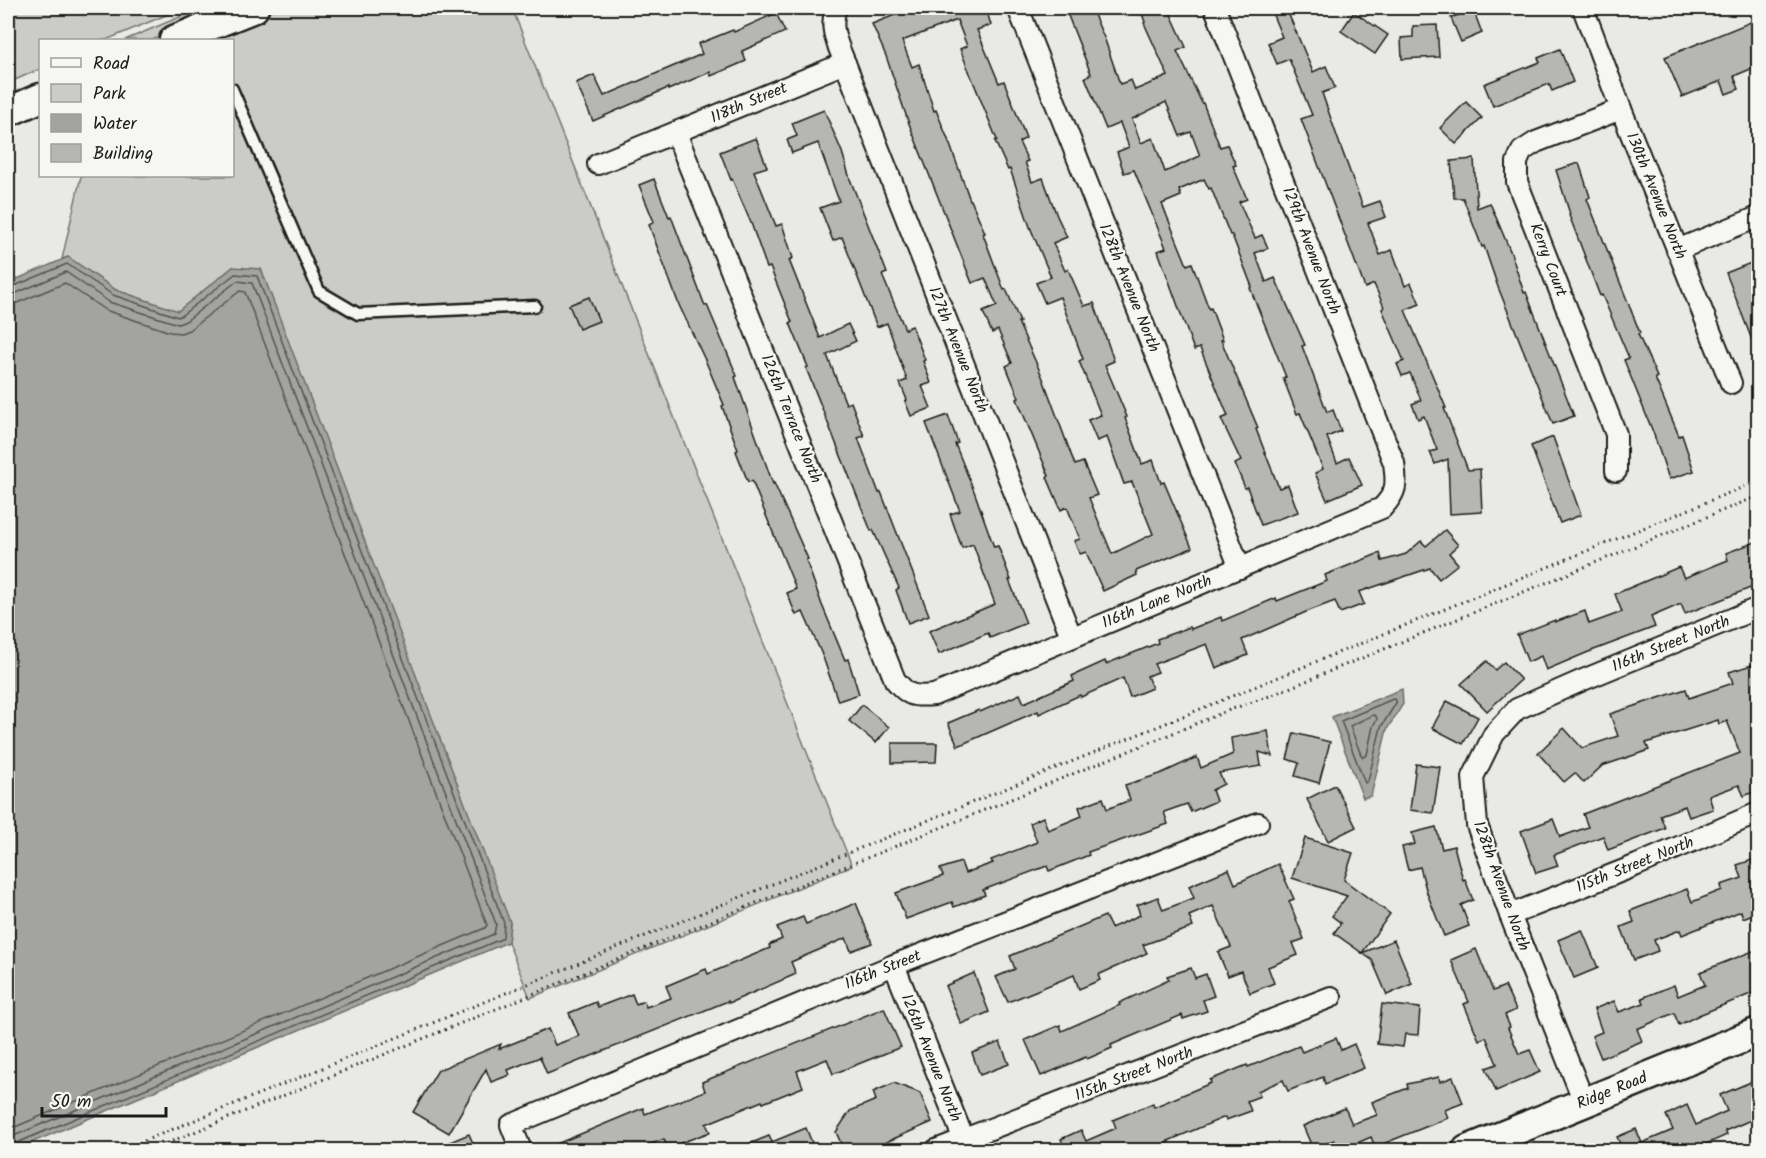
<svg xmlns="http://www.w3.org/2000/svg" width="1766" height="1158" viewBox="0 0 1766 1158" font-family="Kalam,sans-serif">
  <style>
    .green { fill: #cbcbc7; stroke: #747472; stroke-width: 1.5 }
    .water { fill: #a3a3a1; stroke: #6d6d6c; stroke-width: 1.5 }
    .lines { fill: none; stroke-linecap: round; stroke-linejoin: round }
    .shore { stroke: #525251; stroke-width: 1.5 }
    .building { fill: #b6b6b3; stroke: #1c1c1c; stroke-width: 1.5; fill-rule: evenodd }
    .lane-casing { stroke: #1c1c1c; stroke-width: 15 }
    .street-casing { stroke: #1c1c1c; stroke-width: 24 }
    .secondary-casing { stroke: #1c1c1c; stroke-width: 33 }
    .path { stroke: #1c1c1c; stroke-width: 3; stroke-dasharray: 1.5 4.5; stroke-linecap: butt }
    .lane { stroke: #f6f6f2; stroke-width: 10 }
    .street { stroke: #f6f6f2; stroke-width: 20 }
    .secondary { stroke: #f6f6f2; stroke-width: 28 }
    .labels { text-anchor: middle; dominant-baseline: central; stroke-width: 4.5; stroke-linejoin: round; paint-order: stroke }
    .street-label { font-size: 16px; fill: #1c1c1c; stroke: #f6f6f2 }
  </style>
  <rect width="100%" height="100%" fill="#e9e9e5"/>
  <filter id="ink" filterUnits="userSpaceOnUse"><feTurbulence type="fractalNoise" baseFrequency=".0167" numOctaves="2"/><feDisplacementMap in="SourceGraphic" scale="12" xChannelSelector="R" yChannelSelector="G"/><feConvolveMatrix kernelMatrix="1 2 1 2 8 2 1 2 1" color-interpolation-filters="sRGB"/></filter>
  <g filter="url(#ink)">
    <g class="green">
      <path d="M8 8H183L106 40H40V69L8 83Z"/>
      <path d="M201 8H231L152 40H125Z"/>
      <path d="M276 8H512L852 866 530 998 508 942 510 922 233 267 178 311 116 290 68 257 62 259 81 176H232V40H195Z"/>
    </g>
    <g class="water">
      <path d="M68 257 116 290 178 311 233 267 261 269 510 922 508 942 14 1150H8V283Z"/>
      <path d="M1402 689 1403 704 1387 729 1371 796 1363 798 1332 717Z"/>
    </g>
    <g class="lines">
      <g class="shore">
        <path d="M8 288 12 287 67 264 113 295 178 317 182 315 235 274 257 276 504 923 503 937 501 939 19 1142 15 1145 14 1150"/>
        <path d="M8 295 14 294 66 272 109 302 178 324 186 321 237 281 252 283 496 924 494 934 16 1135 11 1139 8 1144"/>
        <path d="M8 304 17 303 65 283 105 310 170 332 181 333 189 330 240 291 245 292 487 925 485 928 8 1130"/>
        <path d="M1393 699 1396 700V703L1381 727 1368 781 1365 783 1341 721Z"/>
        <path d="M1373 715 1376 716 1377 719 1373 726 1367 755 1363 757 1361 755 1350 726Z"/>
      </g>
    </g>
    <g class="building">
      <path d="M904 8H987L986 9 991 25 977 30 999 83 1004 81 1026 138 1019 142 1028 161 1025 162 1032 182 1043 178 1057 216 1067 237 1053 243 1065 271 1068 269 1084 306 1094 303 1114 361 1105 365 1127 417 1125 418 1142 464 1153 460 1161 483 1164 482 1192 548 1136 571 1137 575 1103 591 1086 552 1080 554 1074 541 1080 539 1067 507 1061 510 1047 477 1049 476 1017 399 1019 398 1006 366 1012 363 998 330 992 333 983 312 997 306 985 278 972 283 908 121 886 56 872 24 905 11ZM957 20 967 46 960 49 997 140 995 141 1008 170 1010 169 1030 227 1051 277 1036 283 1045 303 1060 297 1083 359 1079 361 1101 415 1088 420 1097 441 1107 437 1124 484 1132 482 1153 534 1112 554 1089 498 1097 495 1083 462 1075 465 1042 376 1018 322H1020L1006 289 1004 290 983 234 985 233 971 200H970L949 142 936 110 934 111 919 64 912 67 902 41Z"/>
      <path d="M1065 8H1091L1105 40 1120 84 1131 80 1135 90 1168 76 1144 23 1145 22 1140 8H1168L1186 47 1177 51 1202 103H1203L1220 147 1227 145 1236 165 1233 166 1247 199 1239 202 1255 238 1262 235 1268 248 1255 253 1266 282 1275 278 1305 345 1302 346 1327 412 1333 410 1341 431 1327 437 1337 463 1349 457 1362 485 1327 500 1315 473 1323 469 1300 413 1297 414 1283 378 1286 377 1250 288 1252 287 1232 235H1230L1211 188 1209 189 1204 179 1179 190 1181 196 1162 204 1187 265 1192 263 1209 309 1211 308 1223 340H1221L1258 428 1256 429 1279 488 1288 485 1298 512 1261 525 1247 487 1245 488 1235 464 1241 461 1221 419 1228 416 1200 348 1194 350 1158 251 1166 248 1134 170 1124 173 1117 152 1129 147 1120 123 1106 129 1085 77 1091 74ZM1166 102 1180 136 1191 132 1200 156 1165 172 1153 138 1141 143 1132 119Z"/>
      <path d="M1270 8H1286L1313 72 1326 66 1335 88 1322 93 1339 142 1363 207 1380 201 1386 217 1368 223 1380 255 1392 250 1405 286 1411 283 1420 304 1405 310 1446 408H1444L1468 470 1480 469 1482 512 1450 514 1448 459 1435 464 1430 452 1437 450 1424 416 1418 419 1412 404 1421 400 1410 373 1402 376 1397 364 1404 361 1382 309 1384 307 1374 284 1365 288 1301 119 1312 115 1289 59 1277 64 1268 43 1282 37Z"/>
      <path d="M1473 9 1482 33 1461 42 1451 18Z"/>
      <path d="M1354 12 1388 35 1375 54 1341 31Z"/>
      <path d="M776 13 785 32 742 51 746 61 711 76 710 72 668 90V88L593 121 576 83 594 75 604 96 702 54 698 44 733 30 734 32Z"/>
      <path d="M1758 19V66L1734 76 1739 89 1726 94 1721 81 1682 97 1665 57Z"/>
      <path d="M1437 25 1439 57 1402 59 1401 38 1413 37V26Z"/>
      <path d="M1560 49 1573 82 1552 91 1549 84 1493 106 1484 84 1540 62 1538 58Z"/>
      <path d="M1466 102 1482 118 1456 144 1440 128Z"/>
      <path d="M824 110 842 152 850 179 887 273 882 275 905 329 912 326 925 360 923 361 931 383 922 386 931 408 911 416 905 401 907 400 900 383 907 380 887 323 877 327 842 237 833 241 820 208 839 201 818 143 792 153 787 140 797 136 792 123Z"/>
      <path d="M756 138 767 167 754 171 776 226 782 224 793 258 789 260 820 338 848 324 856 341 827 355 846 404 851 402 864 436 858 438 879 493 881 492 929 615 908 623 896 590 899 588 873 530 871 531 806 368 808 367 790 323 792 322 770 267 767 268 751 223 732 179 731 180 720 152Z"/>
      <path d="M1474 159 1477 208 1490 203 1511 253 1524 293 1526 292 1574 416 1553 424 1498 287 1484 246 1482 247 1463 198H1454L1451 161Z"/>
      <path d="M1579 163 1590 197 1587 199 1640 333 1638 334 1657 377 1655 378 1679 436 1682 435 1694 471 1669 479 1653 432 1624 360 1629 358 1602 295 1600 296 1569 215 1570 214 1556 170Z"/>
      <path d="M654 179 669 217 671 216 705 306 707 305 718 331 737 376 735 377 773 484 774 483 808 559 806 560 822 605 845 660 848 659 859 694 838 701 823 657 803 612 796 615 787 593 796 589 752 481 748 482 736 451 738 450 722 406 724 405 706 362 679 305 649 225 654 222 639 185Z"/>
      <path d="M1758 260V353H1757L1726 273Z"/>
      <path d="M589 297 599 321 579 329 569 305Z"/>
      <path d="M948 415 958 443 955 444 974 491 994 547 998 546 1011 580H1009L1026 623 990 638 988 633 939 654 929 631 995 604 973 544 962 548 950 514 960 511 926 423Z"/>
      <path d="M1553 437 1581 515 1560 523 1531 446Z"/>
      <path d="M1445 530 1458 545 1449 553 1458 564 1439 579 1430 568 1359 592 1364 604 1340 613 1335 601 1306 612 1242 640 1248 655 1216 668 1207 644 1154 664 1158 672 1147 676 1152 688 1130 697 1123 678 1081 697 1080 695 1039 714 1038 711 958 746 948 723 979 710 980 712 1020 694 1024 703 1074 681 1072 676 1105 661 1106 664 1158 643 1157 639 1190 627 1191 629 1221 617 1222 621 1276 598 1277 601 1327 581 1325 575 1380 553 1382 561 1406 554 1421 541 1426 546Z"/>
      <path d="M1758 541V585L1685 614 1681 604 1651 617 1655 627 1586 653 1546 670 1541 656 1528 662 1517 635 1555 620V622L1585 611 1589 624 1622 612 1615 594 1679 567 1684 578 1728 560 1726 553Z"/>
      <path d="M1487 661 1495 670 1504 662 1521 680 1487 711 1461 684Z"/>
      <path d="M1758 663V790L1744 796 1739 785 1709 796 1713 809 1689 817 1685 806 1660 815 1665 828 1608 850 1603 836 1554 855 1558 866 1536 873 1521 831 1553 819 1560 837 1588 827 1583 814 1740 753 1727 721 1719 724 1718 720 1646 743 1649 750 1602 766 1584 783 1575 773 1564 782 1538 753 1564 728 1582 748 1618 736 1610 714 1686 689 1689 698 1733 683 1729 672Z"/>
      <path d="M1447 701 1478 717 1463 744 1432 728Z"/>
      <path d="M862 705 889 727 876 743 849 721Z"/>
      <path d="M1268 731 1272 756 1259 752 1261 766 1219 773 1224 784 1212 790 1216 801 1191 812 1187 804 1164 812 1168 824 1088 852 1089 855 1049 871 1047 866 983 890 985 895 954 907 952 902 906 919 896 893 943 876 940 869 961 862 965 873 993 863 991 860 1037 842 1030 823 1043 817 1048 830 1082 816 1079 807 1103 798 1107 809 1130 800 1125 785 1160 774 1197 757 1201 768 1233 754 1231 738Z"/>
      <path d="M1294 733 1330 742 1319 783 1295 776 1299 763 1287 759Z"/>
      <path d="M892 743H937L936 762 892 763Z"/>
      <path d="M1416 764 1440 767 1433 813 1410 810Z"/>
      <path d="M1335 785 1356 827 1328 841 1307 799Z"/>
      <path d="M1436 827 1442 849 1454 846 1463 880 1465 879 1473 900 1461 905 1469 926 1444 936 1427 893 1420 867 1408 870 1402 847 1415 844 1412 833Z"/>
      <path d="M1305 838 1353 853 1344 880 1390 914 1362 953 1334 933 1341 923 1332 916 1347 896 1292 878Z"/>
      <path d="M1758 858V912L1743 918 1741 911 1682 935 1680 930 1654 940 1658 951 1634 960 1621 927 1634 922 1630 911 1687 889 1692 902 1722 890 1721 885 1742 878 1737 865Z"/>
      <path d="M1278 864 1294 899 1289 901 1304 939 1293 943 1298 955 1268 967 1274 983 1250 993 1241 971 1228 976 1218 952 1231 947 1213 906 1189 916 1193 927 1143 945 1147 953 1098 975 1100 980 1079 989 1074 975 1008 1002 996 977 1015 969 1010 956 1105 916 1111 928 1140 915 1137 905 1158 897 1163 910 1194 898 1189 886 1229 869 1235 884Z"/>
      <path d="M856 903 872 943 851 951 846 938 791 962 796 974 729 1003 728 1001 547 1074 540 1057 508 1070 510 1075 491 1082 486 1069 449 1133 413 1112 438 1070 501 1044 499 1049 548 1029 555 1045 579 1036 569 1013 596 1002 598 1007 632 994 636 1004 644 1001 646 1007 671 998 666 986 706 969 708 974 770 948 769 945 782 939 777 927 803 917 806 924Z"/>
      <path d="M1582 930 1598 968 1574 978 1558 940Z"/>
      <path d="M1394 940 1412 984 1387 995 1372 960 1362 953Z"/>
      <path d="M1476 949 1493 991 1505 986 1516 1010 1505 1015 1510 1027 1508 1028 1519 1054 1530 1050 1540 1072 1496 1091 1486 1068 1497 1064 1486 1037 1479 1040 1464 1004 1469 1002 1451 960Z"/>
      <path d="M1758 949V991L1699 1015 1679 1025 1674 1013 1637 1029 1642 1041 1601 1058 1592 1036 1602 1032 1594 1009 1614 1001 1619 1012 1644 1003 1642 998 1674 985 1678 996 1705 985 1700 972Z"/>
      <path d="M1191 968 1195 978 1206 974 1214 996 1203 1000 1207 1011 1183 1019 1182 1015 1111 1045 1112 1048 1087 1059 1086 1057 1041 1076 1025 1040 1060 1025 1062 1031 1120 1005 1119 1003 1169 980 1167 976Z"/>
      <path d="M974 973 989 1012 961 1024 945 986Z"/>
      <path d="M1382 1004 1420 1008 1418 1035 1405 1034 1403 1047 1377 1044Z"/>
      <path d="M884 1008 901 1047 833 1074 827 1059 797 1071 803 1087 763 1103 762 1101 706 1124 710 1132 667 1148 664 1139 637 1150H542L643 1108 645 1114 705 1091 702 1082Z"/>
      <path d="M1336 1038 1341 1050 1354 1044 1364 1068 1325 1084 1323 1077 1288 1091 1283 1080 1258 1091 1260 1096 1247 1101 1251 1111 1226 1120 1225 1117 1168 1141 1169 1142 1156 1147 1157 1150H1065L1061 1139 1081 1130 1086 1141 1116 1128 1113 1120 1153 1103 1154 1107 1211 1083 1210 1080 1247 1065 1248 1067 1299 1046 1302 1052Z"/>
      <path d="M1000 1042 1009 1064 980 1075 972 1053Z"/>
      <path d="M1439 1077 1440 1082 1453 1077 1463 1103 1445 1110 1448 1118 1375 1147 1371 1137 1341 1150H1339L1334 1140 1313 1149 1303 1126 1345 1108 1352 1124 1377 1115 1372 1102 1408 1088 1407 1084Z"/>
      <path d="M1758 1079V1117L1725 1131 1727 1135 1693 1150H1623L1617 1137 1636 1129 1642 1143 1673 1130 1666 1115 1687 1105 1696 1125 1727 1111 1720 1095Z"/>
      <path d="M894 1083 920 1093 932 1122 884 1143 885 1146 873 1150H844L836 1132 850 1111 876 1100 873 1092Z"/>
      <path d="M806 1128 815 1150H734L769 1136 772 1142Z"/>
      <path d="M469 1134 476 1150H431Z"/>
    </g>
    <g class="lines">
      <defs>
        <path id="lane" d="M232 89 319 291 358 314 535 306"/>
        <g id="street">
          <path d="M1018 8 1240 568"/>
          <path d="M1583 8 1621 109 1731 383"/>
          <path d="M845 63 1071 636"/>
          <path d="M676 133 895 680C908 696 913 697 934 695L1382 508C1397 492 1397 485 1394 463L1215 8"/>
          <path d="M598 164 845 63C837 43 829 28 836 8"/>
          <path d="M1677 250 1758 217"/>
          <path d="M1616 471V434L1517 182V162L1522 151 1536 142 1621 109"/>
          <path d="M1510 915 1637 865 1758 813"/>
          <path d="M894 965 968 1150"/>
          <path d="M1584 1102 1510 915 1477 825 1473 777 1494 734 1517 709 1583 680 1758 608"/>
          <path d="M521 1150 511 1125 894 965 1258 823"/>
          <path d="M936 1150 1331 997"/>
        </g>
        <g id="secondary">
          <path d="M174 40 254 8"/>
          <path d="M8 112 40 98"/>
          <path d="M1467 1150 1758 1032"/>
        </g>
      </defs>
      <use href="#lane" class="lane-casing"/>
      <use href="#street" class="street-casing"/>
      <use href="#secondary" class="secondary-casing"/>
      <g class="path">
        <path d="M122 1150 1758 481"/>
        <path d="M150 1150 1232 709 1267 697 1758 496"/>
      </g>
      <use href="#lane" class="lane"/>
      <use href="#street" class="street"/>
      <use href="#secondary" class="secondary"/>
    </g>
  </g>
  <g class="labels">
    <g class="street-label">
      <text transform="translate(749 103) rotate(-23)">118th Street</text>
      <text transform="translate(1656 196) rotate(68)">130th Avenue North</text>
      <text transform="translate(1311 251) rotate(69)">129th Avenue North</text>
      <text transform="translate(1548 260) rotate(69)">Kerry Court</text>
      <text transform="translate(1129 288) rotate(68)">128th Avenue North</text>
      <text transform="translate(958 350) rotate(68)">127th Avenue North</text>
      <text transform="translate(791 419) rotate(68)">126th Terrace North</text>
      <text transform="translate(1157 602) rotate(-22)">116th Lane North</text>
      <text transform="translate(1671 644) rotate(-22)">116th Street North</text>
      <text transform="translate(1635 865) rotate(-22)">115th Street North</text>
      <text transform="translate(1501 886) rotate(70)">128th Avenue North</text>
      <text transform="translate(883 970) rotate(-22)">116th Street</text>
      <text transform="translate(931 1058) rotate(68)">126th Avenue North</text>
      <text transform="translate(1134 1074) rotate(-21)">115th Street North</text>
      <text transform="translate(1612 1091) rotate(-22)">Ridge Road</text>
    </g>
  </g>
  <rect width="1766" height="1158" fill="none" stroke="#f6f6f2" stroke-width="30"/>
  <rect x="15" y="15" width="1736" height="1128" fill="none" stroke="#1c1c1c" stroke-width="2" filter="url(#ink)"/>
  <rect x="39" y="39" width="195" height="138" fill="#f6f6f2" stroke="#9f9f9c" stroke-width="1.5"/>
  <rect x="51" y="58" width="30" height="9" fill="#f6f6f2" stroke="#9f9f9c" stroke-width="1.5"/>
  <text x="93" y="69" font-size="18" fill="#1c1c1c">Road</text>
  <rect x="51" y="84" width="30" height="18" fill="#cbcbc7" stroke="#9f9f9c" stroke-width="1.5"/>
  <text x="93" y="99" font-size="18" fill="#1c1c1c">Park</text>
  <rect x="51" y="114" width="30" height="18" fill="#a3a3a1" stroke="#9f9f9c" stroke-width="1.5"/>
  <text x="93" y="129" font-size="18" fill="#1c1c1c">Water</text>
  <rect x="51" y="144" width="30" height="18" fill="#b6b6b3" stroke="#9f9f9c" stroke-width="1.5"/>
  <text x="93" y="159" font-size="18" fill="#1c1c1c">Building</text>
  <path d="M42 1107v9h124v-9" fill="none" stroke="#1c1c1c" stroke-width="3"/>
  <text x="51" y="1107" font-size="18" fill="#1c1c1c" stroke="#f6f6f2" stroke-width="4.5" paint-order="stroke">50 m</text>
</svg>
